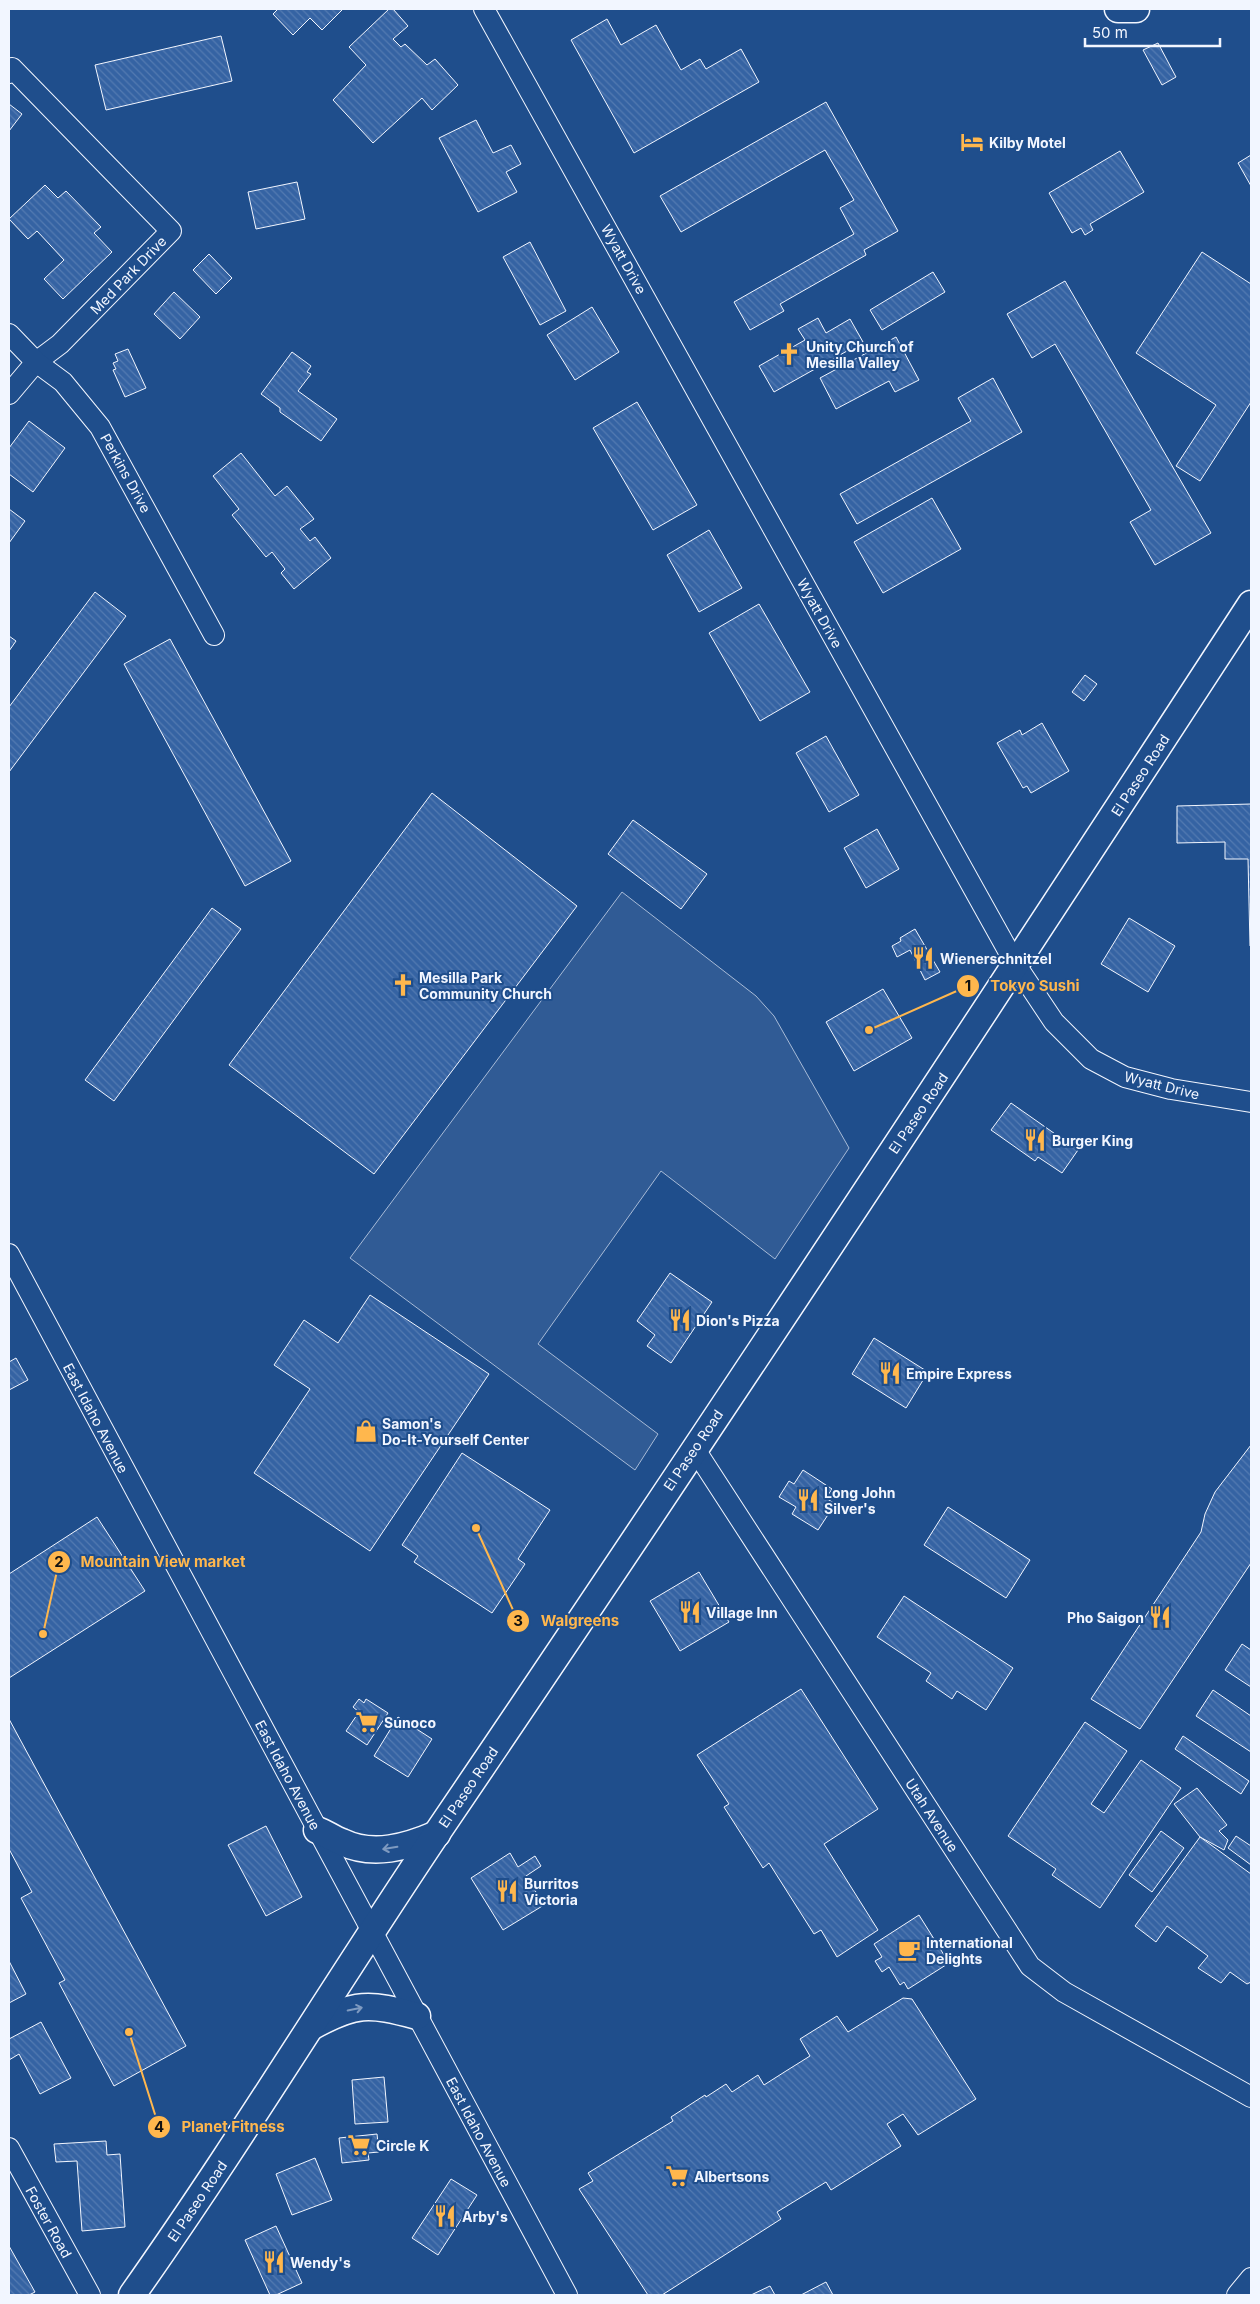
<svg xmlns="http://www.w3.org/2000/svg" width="1260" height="2304" viewBox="0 0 1260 2304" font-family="Inter,sans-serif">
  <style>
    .parking { fill: #305b95; stroke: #a8bbd7 }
    .building { fill: url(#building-back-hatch); stroke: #f2f6ff }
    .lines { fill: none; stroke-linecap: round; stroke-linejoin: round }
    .minor-casing { stroke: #f2f6ff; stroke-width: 22 }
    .major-casing { stroke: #f2f6ff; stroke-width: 29 }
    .minor { stroke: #1f4e8c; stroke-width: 20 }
    .major { stroke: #1f4e8c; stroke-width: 26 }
    .oneway { stroke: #7e9ac0 }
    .labels { text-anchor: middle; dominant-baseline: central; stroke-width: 4; stroke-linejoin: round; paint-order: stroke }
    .poi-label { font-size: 14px; font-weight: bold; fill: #f2f6ff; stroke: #1f4e8c; text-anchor: start }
    .street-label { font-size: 14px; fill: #f2f6ff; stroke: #1f4e8c }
    .leader { fill: none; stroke: #ffb74d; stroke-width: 2 }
    .callout-dot { fill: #ffb74d; stroke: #1f4e8c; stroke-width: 2 }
    .mark-label { font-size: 15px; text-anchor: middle; font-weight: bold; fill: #111 }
    .callout-label { font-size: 15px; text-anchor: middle; font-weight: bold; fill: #ffb74d; stroke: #1f4e8c; stroke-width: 4; stroke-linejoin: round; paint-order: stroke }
  </style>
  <defs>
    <pattern id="building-back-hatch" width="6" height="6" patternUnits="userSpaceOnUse" patternTransform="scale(1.25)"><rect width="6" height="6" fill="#3563a3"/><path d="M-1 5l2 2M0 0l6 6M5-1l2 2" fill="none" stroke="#537ab1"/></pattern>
  </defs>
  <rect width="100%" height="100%" fill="#1f4e8c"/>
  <path class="parking" d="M622 892 756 996 774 1016 849 1148 775 1259 661 1171 538 1344 658 1434 635 1470 350 1258Z"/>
  <g class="building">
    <path d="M278 9H343L322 30 310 18 293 35 273 14Z"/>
    <path d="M389 9H393L408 26 393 39 401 47 405 44 427 65 435 59 458 85 432 110 422 98 373 143 333 100 366 65 349 47Z"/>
    <path d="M607 19 621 45 656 25 681 70 700 59 706 69 741 49 759 82 634 153 571 40Z"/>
    <path d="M221 36 232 81 106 110 95 65Z"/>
    <path d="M1158 43 1176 77 1162 85 1143 50Z"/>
    <path d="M826 102 898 231 864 250 866 255 780 304 784 311 750 330 734 302 854 234 840 208 854 200 825 150 681 232 660 196Z"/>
    <path d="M9 104 22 114 9 131Z"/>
    <path d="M476 120 493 153 511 145 521 164 506 172 517 192 478 212 439 138Z"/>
    <path d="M1120 151 1144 192 1090 224 1093 230 1085 235 1081 228 1072 233 1049 193Z"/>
    <path d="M1251 155V186L1238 163Z"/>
    <path d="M297 182 305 219 256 229 248 192Z"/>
    <path d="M45 185 58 198 66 191 101 227 94 233 112 252 63 299 44 279 64 260 37 231 28 239 9 219Z"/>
    <path d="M530 242 566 311 540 325 503 257Z"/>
    <path d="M1202 252 1251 284V402L1200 481 1176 466 1216 405 1136 353Z"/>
    <path d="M209 254 232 278 216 294 193 270Z"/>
    <path d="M933 272 945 292 882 330 870 310Z"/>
    <path d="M1065 281 1211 533 1155 565 1130 522 1151 510 1055 344 1032 358 1007 314Z"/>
    <path d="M174 292 200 317 180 339 154 314Z"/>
    <path d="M592 307 619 352 575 380 547 335Z"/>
    <path d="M818 318 826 333 850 319 863 342 774 392 759 366 805 340 798 329Z"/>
    <path d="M896 337 919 380 895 392 889 381 836 409 820 378Z"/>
    <path d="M128 349 146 388 125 397 113 370 116 369 113 363 118 361 115 354Z"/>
    <path d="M292 352 311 366 307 372 311 374 298 391 337 419 321 441 280 412V408L261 394Z"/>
    <path d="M993 378 1022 432 857 524 840 494 971 421 958 398Z"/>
    <path d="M637 402 697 505 653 530 593 428Z"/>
    <path d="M29 421 65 448 33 492 9 474V448Z"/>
    <path d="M241 453 275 496 287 486 314 519 300 529 310 541 315 537 331 558 294 589 281 573 285 569 272 552 266 557 232 515 239 509 213 476Z"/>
    <path d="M932 498 961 549 883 593 854 542Z"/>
    <path d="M9 509 25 521 9 543Z"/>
    <path d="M709 530 742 588 699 612 667 555Z"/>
    <path d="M95 592 126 616 9 772V707Z"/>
    <path d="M759 604 810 692 760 721 709 633Z"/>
    <path d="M9 636 16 641 9 651Z"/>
    <path d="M170 639 291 861 245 886 124 664Z"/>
    <path d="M1085 675 1097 684 1084 701 1072 692Z"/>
    <path d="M1042 723 1069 771 1031 793 1027 786 1023 788 997 743 1020 730 1022 735Z"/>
    <path d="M826 736 859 795 829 812 796 753Z"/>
    <path d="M432 793 577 906 374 1174 229 1065Z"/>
    <path d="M1251 804V946H1250L1248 859H1225V842L1177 843V806Z"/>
    <path d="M633 820 707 874 681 909 608 854Z"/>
    <path d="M877 829 899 869 866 888 844 848Z"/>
    <path d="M212 908 241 929 114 1101 85 1080Z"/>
    <path d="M1129 918 1175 946 1148 992 1101 964Z"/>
    <path d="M915 929 940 972 925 980 910 950 897 957 892 946 901 941 900 938Z"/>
    <path d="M883 989 912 1038 854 1071 826 1022Z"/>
    <path d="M1011 1103 1078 1150 1062 1173 1038 1157 1035 1161 991 1130Z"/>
    <path d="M670 1273 712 1302 671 1363 647 1346 655 1335 637 1321Z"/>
    <path d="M370 1295 489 1374 370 1551 254 1473 310 1389 274 1365 304 1320 338 1343Z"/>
    <path d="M874 1338 928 1372 906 1408 852 1374Z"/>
    <path d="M16 1358 28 1380 9 1390V1362Z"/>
    <path d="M1251 1445V1563L1140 1729 1091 1699 1201 1532 1205 1514 1215 1492Z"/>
    <path d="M462 1453 550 1510 518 1559 525 1564 492 1613 414 1562 418 1556 402 1545Z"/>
    <path d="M803 1470 832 1489 826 1498 835 1504 818 1530 792 1514 796 1507 779 1497 789 1481 794 1484Z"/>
    <path d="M948 1507 1030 1560 1006 1598 924 1545Z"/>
    <path d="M97 1517 145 1591 9 1678V1574Z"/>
    <path d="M699 1572 729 1622 680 1651 650 1601Z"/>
    <path d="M904 1596 1013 1668 986 1710 957 1691 952 1699 926 1681 931 1673 877 1637Z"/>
    <path d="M1242 1644 1251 1650V1687L1225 1670Z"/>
    <path d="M801 1689 878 1809 824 1844 878 1930 837 1957 821 1930 814 1934 769 1863 763 1868 724 1807 729 1804 697 1755Z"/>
    <path d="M1213 1690 1251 1716V1752L1196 1716Z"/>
    <path d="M359 1699 364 1703 366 1699 388 1713 367 1745 346 1731 359 1712 353 1707Z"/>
    <path d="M398 1717 432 1739 408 1777 374 1756Z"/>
    <path d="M9 1719 186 2046 114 2086 59 1983 65 1980 21 1898 32 1892 9 1849Z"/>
    <path d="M1085 1722 1127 1751 1091 1804 1104 1813 1141 1760 1181 1788 1100 1908 1052 1875 1056 1869 1008 1836Z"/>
    <path d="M1183 1736 1249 1781 1241 1794 1175 1749Z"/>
    <path d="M1197 1788 1227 1825 1219 1831 1228 1840 1224 1850 1200 1837 1174 1804Z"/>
    <path d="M266 1826 302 1897 266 1916 228 1845Z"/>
    <path d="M1161 1831 1184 1848 1152 1892 1129 1875Z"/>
    <path d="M1236 1836 1251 1846V1865L1228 1848Z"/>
    <path d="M1200 1837 1251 1874V1982L1247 1984 1230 1972 1221 1983 1198 1968 1208 1956 1167 1926 1156 1942 1135 1926Z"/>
    <path d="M510 1853 518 1867 535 1856 541 1866 526 1876 544 1905 503 1930 471 1878Z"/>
    <path d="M919 1915 949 1963 908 1989 904 1982 900 1985 889 1967 882 1972 875 1961 882 1957 874 1944Z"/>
    <path d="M9 1961 26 1994 9 2003Z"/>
    <path d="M903 1998 912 1999 976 2099 918 2135 903 2114 887 2124 901 2146 831 2190 826 2182 777 2212 781 2219 662 2295H648L579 2189 593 2181 588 2173 673 2121 671 2117 705 2095 706 2097 726 2084 732 2092 758 2075 764 2085 786 2071 810 2056 800 2039 837 2016 848 2032Z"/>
    <path d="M41 2022 71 2078 40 2094 19 2054 9 2060V2039Z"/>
    <path d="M384 2077 388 2122 355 2124 352 2080Z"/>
    <path d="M377 2134 379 2152 368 2153 369 2160 342 2163 339 2138Z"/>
    <path d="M106 2141 107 2155 120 2154 125 2227 82 2231 77 2161 56 2162 54 2144Z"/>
    <path d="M315 2158 332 2200 292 2215 276 2174Z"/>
    <path d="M451 2179 477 2195 438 2255 412 2238Z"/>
    <path d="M276 2226 302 2283 276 2295H270L245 2240Z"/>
    <path d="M9 2246 35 2292 29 2295H9Z"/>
    <path d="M826 2282 833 2295H801Z"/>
    <path d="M770 2286 775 2295H751Z"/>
  </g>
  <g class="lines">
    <defs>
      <g id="minor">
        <path d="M484 9 1016 965 1054 1022 1091 1059 1125 1077 1171 1089 1251 1102"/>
        <path d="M9 73 12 68 171 231 60 344 36 362 9 394"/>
        <path d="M9 334 36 362 63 382 100 427 214 635"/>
        <path d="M9 1254 567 2295"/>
        <path d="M694 1448 1030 1966 1064 1992 1251 2097"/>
        <path d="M9 2148 90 2295"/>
        <path d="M1237 2295 1251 2278"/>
      </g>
      <g id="major">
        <path d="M1118 9H1136"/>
        <path d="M317 1830C326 1833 333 1839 342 1842 373 1857 407 1847 437 1834"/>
        <path d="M311 2027C355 2002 369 2003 417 2016"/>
        <path d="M132 2295C238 2145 333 1988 435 1836 712 1428 982 1017 1251 604"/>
      </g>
    </defs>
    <use href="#minor" class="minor-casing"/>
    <use href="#major" class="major-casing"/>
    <use href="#minor" class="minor"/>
    <use href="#major" class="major"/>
  </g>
  <defs><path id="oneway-shaft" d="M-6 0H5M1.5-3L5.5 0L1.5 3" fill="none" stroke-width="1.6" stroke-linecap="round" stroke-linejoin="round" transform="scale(1.25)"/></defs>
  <g class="oneway">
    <use href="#oneway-shaft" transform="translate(390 1848) rotate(171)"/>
    <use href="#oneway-shaft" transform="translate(355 2009) rotate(-12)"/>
  </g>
  <defs>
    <symbol id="hotel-bare" viewBox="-9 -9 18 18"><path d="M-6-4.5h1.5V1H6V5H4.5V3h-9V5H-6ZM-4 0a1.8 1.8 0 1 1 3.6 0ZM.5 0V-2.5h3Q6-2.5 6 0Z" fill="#ffb74d" stroke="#1f4e8c" stroke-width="2.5" paint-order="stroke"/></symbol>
    <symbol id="church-bare" viewBox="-9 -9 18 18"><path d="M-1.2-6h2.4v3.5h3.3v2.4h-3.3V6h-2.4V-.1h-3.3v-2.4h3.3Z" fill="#ffb74d" stroke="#1f4e8c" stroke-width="2.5" paint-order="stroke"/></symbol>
    <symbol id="restaurant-bare" viewBox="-9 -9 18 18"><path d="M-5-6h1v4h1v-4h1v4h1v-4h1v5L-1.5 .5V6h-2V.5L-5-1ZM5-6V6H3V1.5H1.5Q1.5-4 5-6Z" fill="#ffb74d" stroke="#1f4e8c" stroke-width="2.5" paint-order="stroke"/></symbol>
    <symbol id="shop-bare" viewBox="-9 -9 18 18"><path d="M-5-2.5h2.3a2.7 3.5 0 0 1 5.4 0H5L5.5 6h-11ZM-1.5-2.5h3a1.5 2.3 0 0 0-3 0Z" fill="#ffb74d" stroke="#1f4e8c" stroke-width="2.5" paint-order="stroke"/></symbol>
    <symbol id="supermarket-bare" viewBox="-9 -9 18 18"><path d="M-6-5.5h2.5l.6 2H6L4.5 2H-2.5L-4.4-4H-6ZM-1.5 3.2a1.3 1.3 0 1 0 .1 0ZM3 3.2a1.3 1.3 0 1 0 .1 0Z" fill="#ffb74d" stroke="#1f4e8c" stroke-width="2.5" paint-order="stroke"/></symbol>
    <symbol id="cafe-bare" viewBox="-9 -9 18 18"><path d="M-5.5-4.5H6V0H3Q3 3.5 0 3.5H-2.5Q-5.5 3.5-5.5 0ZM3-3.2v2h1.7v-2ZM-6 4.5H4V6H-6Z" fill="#ffb74d" stroke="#1f4e8c" stroke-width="2.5" paint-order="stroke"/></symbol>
  </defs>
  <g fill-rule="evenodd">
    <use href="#hotel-bare" x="956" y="126" width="32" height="32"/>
    <use href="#church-bare" x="773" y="338" width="32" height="32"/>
    <use href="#restaurant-bare" x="907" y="942" width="32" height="32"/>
    <use href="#church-bare" x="387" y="969" width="32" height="32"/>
    <use href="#restaurant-bare" x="1019" y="1124" width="32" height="32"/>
    <use href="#restaurant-bare" x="664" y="1304" width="32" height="32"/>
    <use href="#restaurant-bare" x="874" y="1357" width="32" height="32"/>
    <use href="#shop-bare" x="350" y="1415" width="32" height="32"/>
    <use href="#restaurant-bare" x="792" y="1484" width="32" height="32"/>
    <use href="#restaurant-bare" x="674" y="1596" width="32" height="32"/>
    <use href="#restaurant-bare" x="1144" y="1601" width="32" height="32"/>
    <use href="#supermarket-bare" x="351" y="1706" width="32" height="32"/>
    <use href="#restaurant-bare" x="491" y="1875" width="32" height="32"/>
    <use href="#cafe-bare" x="893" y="1934" width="32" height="32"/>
    <use href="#supermarket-bare" x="343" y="2129" width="32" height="32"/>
    <use href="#supermarket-bare" x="661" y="2160" width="32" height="32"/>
    <use href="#restaurant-bare" x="429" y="2200" width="32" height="32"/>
    <use href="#restaurant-bare" x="258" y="2246" width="32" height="32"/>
  </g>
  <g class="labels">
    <g class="poi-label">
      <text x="989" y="142">Kilby Motel</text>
      <text x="806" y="346">Unity Church of<tspan x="806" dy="16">Mesilla Valley</tspan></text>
      <text x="940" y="958">Wienerschnitzel</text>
      <text x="419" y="977">Mesilla Park<tspan x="419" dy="16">Community Church</tspan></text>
      <text x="1052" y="1140">Burger King</text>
      <text x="696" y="1320">Dion's Pizza</text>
      <text x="906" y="1373">Empire Express</text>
      <text x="382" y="1423">Samon's<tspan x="382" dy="16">Do-It-Yourself Center</tspan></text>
      <text x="824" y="1492">Long John<tspan x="824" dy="16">Silver's</tspan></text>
      <text x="706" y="1612">Village Inn</text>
      <text x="1144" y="1617" text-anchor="end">Pho Saigon</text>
      <text x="384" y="1722">Sunoco</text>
      <text x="524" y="1883">Burritos<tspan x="524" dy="16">Victoria</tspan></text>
      <text x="926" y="1942">International<tspan x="926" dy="16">Delights</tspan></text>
      <text x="376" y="2145">Circle K</text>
      <text x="694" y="2176">Albertsons</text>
      <text x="462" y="2216">Arby's</text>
      <text x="290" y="2262">Wendy's</text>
    </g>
    <g class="street-label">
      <text transform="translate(624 259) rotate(61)">Wyatt Drive</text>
      <text transform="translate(128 275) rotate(-46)">Med Park Drive</text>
      <text transform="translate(126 473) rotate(61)">Perkins Drive</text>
      <text transform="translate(820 613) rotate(61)">Wyatt Drive</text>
      <text transform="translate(1140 775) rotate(-57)">El Paseo Road</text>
      <text transform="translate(1162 1085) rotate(14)">Wyatt Drive</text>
      <text transform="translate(918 1113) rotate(-56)">El Paseo Road</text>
      <text transform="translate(96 1418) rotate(62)">East Idaho Avenue</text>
      <text transform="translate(693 1450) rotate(-56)">El Paseo Road</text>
      <text transform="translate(288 1775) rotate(62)">East Idaho Avenue</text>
      <text transform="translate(468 1787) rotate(-56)">El Paseo Road</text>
      <text transform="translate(932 1815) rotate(57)">Utah Avenue</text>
      <text transform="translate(479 2132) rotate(62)">East Idaho Avenue</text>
      <text transform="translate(197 2201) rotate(-56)">El Paseo Road</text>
      <text transform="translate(49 2222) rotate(61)">Foster Road</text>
    </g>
  </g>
  <path class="leader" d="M869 1030L968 986M43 1634L59 1562M476 1528L518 1621M129 2032L159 2127"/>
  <g class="callout-dot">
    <circle cx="869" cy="1030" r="5"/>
    <circle cx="43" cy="1634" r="5"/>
    <circle cx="476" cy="1528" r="5"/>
    <circle cx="129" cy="2032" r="5"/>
    <circle cx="968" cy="986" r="12"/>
    <circle cx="59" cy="1562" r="12"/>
    <circle cx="518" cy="1621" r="12"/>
    <circle cx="159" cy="2127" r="12"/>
  </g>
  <g class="mark-label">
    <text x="968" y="991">1</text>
    <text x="59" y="1567">2</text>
    <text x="518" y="1626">3</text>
    <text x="159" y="2132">4</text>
  </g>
  <g class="callout-label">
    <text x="1035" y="991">Tokyo Sushi</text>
    <text x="163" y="1567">Mountain View market</text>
    <text x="580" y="1626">Walgreens</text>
    <text x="233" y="2132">Planet Fitness</text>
  </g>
  <rect width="1260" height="2304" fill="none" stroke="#f2f6ff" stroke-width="20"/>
  <path d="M1085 38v8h135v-8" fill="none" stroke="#f2f6ff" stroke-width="2.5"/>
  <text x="1092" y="38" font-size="15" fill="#f2f6ff" stroke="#1f4e8c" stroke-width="4" paint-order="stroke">50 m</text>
</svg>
